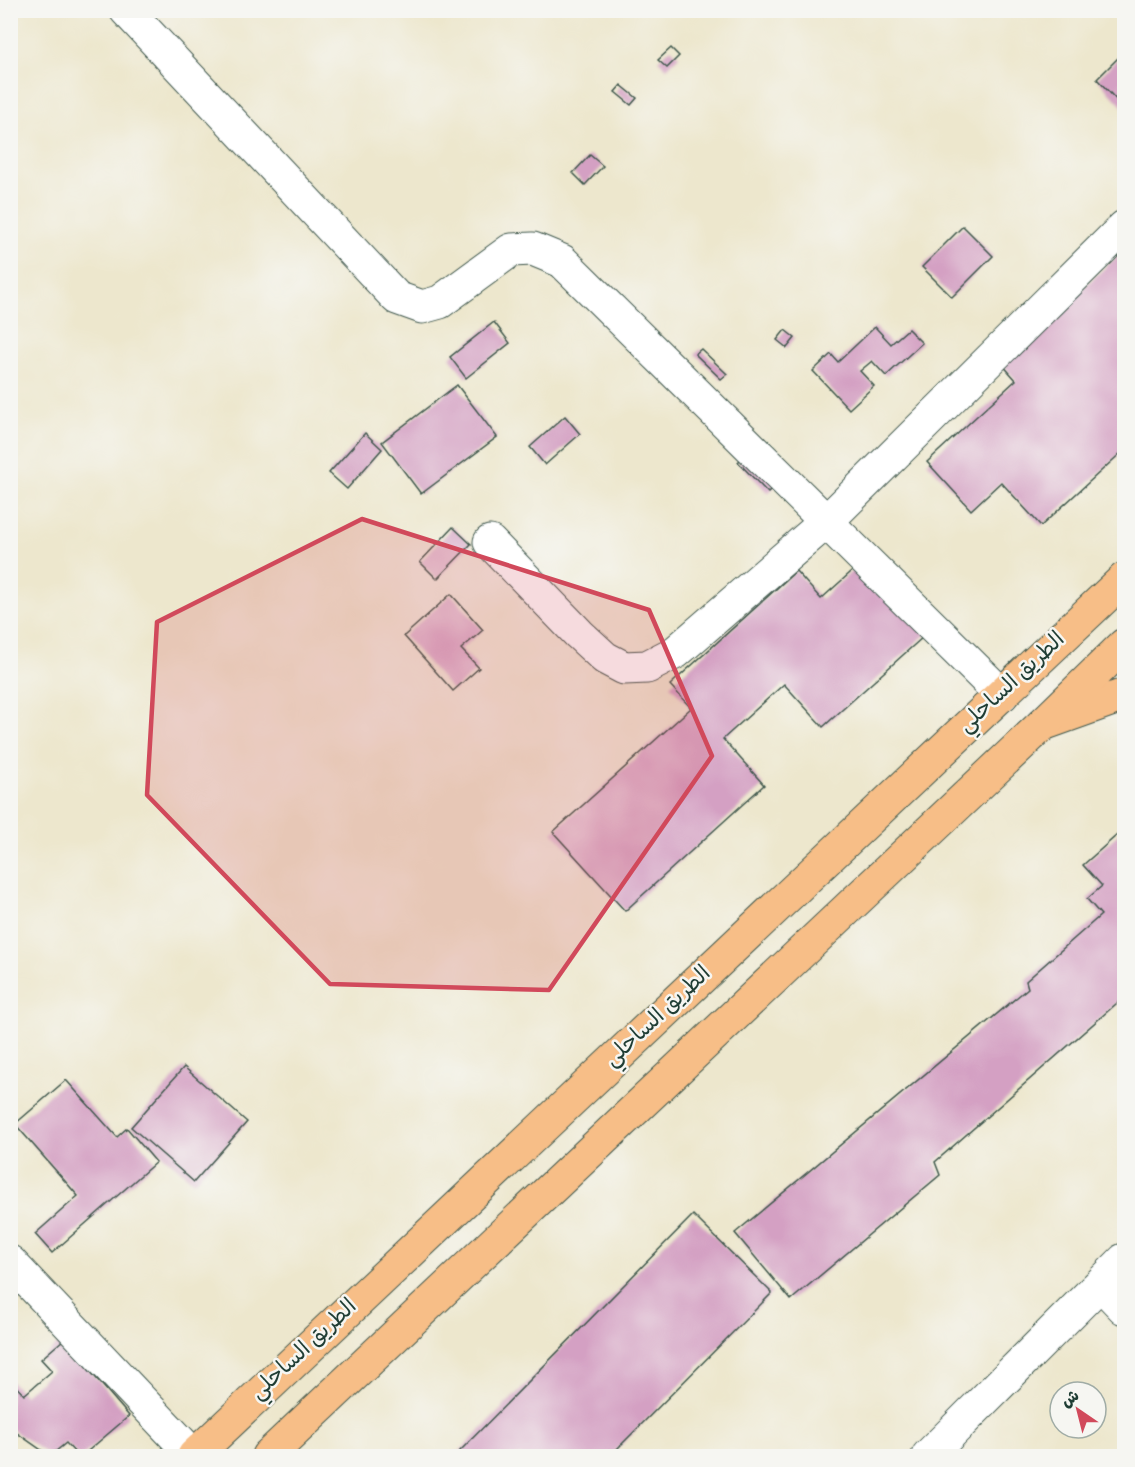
<svg xmlns="http://www.w3.org/2000/svg" width="1135" height="1467" viewBox="0 0 1135 1467" font-family="'Gochi Hand','Playpen Sans Arabic',sans-serif">
  <style>
    .building { fill: #d4a0c3 }
    .lines { fill: none; stroke-linecap: round; stroke-linejoin: round }
    .street-casing { stroke: #3e564b; stroke-width: 35 }
    .primary-casing { stroke: #3e564b; stroke-width: 35 }
    .highway-casing { stroke: #3e564b; stroke-width: 35 }
    .street { stroke: #fff; stroke-width: 33 }
    .primary { stroke: #f7be87; stroke-width: 33 }
    .highway { stroke: #f7be87; stroke-width: 33 }
    .marked { fill: #d1495b; fill-opacity: 0.2; stroke: #d1495b; stroke-width: 4.5; stroke-linejoin: round }
    .labels { text-anchor: middle; dominant-baseline: central; stroke-width: 5; stroke-linejoin: round; paint-order: stroke }
    .street-label { font-size: 22px; fill: #1f3d34; stroke: #f6f6f2 }
  </style>
  <rect width="100%" height="100%" fill="#f6f6f2"/>
  <filter id="ink" filterUnits="userSpaceOnUse"><feTurbulence type="fractalNoise" baseFrequency=".0167" numOctaves="2"/><feDisplacementMap in="SourceGraphic" scale="12" xChannelSelector="R" yChannelSelector="G"/><feConvolveMatrix kernelMatrix="1 2 1 2 8 2 1 2 1" color-interpolation-filters="sRGB"/></filter>
  <filter id="wash" filterUnits="userSpaceOnUse"><feTurbulence type="fractalNoise" baseFrequency=".008" numOctaves="4" result="noise"/><feDisplacementMap in="SourceGraphic" scale="24" xChannelSelector="R" yChannelSelector="G"/><feGaussianBlur stdDeviation="1.35" result="paint"/><feColorMatrix in="noise" values="0 0 0 0 0 0 0 0 0 0 0 0 0 0 0 0 0 1.4 0 .05"/><feComposite in="paint" operator="in"/></filter>
  <g filter="url(#wash)">
    <rect width="100%" height="100%" fill="#ede7cd"/>
    <g id="blocks">
      <g class="building">
        <path d="M671 48 679 56 667 68 658 60Z"/>
        <path d="M1124 52V108L1097 79Z"/>
        <path d="M621 85 637 98 631 105 615 92Z"/>
        <path d="M590 155 603 166 585 185 573 173Z"/>
        <path d="M963 226 993 256 952 297 922 267Z"/>
        <path d="M1124 250V450L1041 526 1001 482 971 510 927 462 1016 380 1001 363Z"/>
        <path d="M494 322 510 343 466 378 450 357Z"/>
        <path d="M875 327 891 344 908 329 922 343 886 376 872 361 860 371 874 386 849 409 813 371 831 354 838 362Z"/>
        <path d="M785 330 795 338 787 348 777 340Z"/>
        <path d="M701 349 727 374 721 379 695 354Z"/>
        <path d="M457 385 497 437 421 494 382 442Z"/>
        <path d="M565 416 580 434 545 465 530 447Z"/>
        <path d="M365 433 382 449 347 489 329 473Z"/>
        <path d="M752 448 783 479 768 493 738 462Z"/>
        <path d="M453 527 471 544 437 579 420 562Z"/>
        <path d="M869 556 933 628 823 727 784 684 723 739 764 785 625 911 553 832 691 708 670 685 796 571 821 599Z"/>
        <path d="M451 594 483 630 461 649 479 668 453 691 404 636Z"/>
        <path d="M1124 829V997L935 1162 940 1175 791 1300 735 1233 1028 988 1026 981 1101 915 1087 899 1102 886 1083 865Z"/>
        <path d="M184 1067 247 1122 194 1182 131 1127Z"/>
        <path d="M66 1080 117 1137 127 1128 156 1162 52 1253 35 1234 78 1196 15 1124Z"/>
        <path d="M693 1215 772 1293 610 1456H455Z"/>
        <path d="M10 1281 26 1289 10 1302Z"/>
        <path d="M63 1340 129 1416 82 1456H78L66 1443 50 1456 10 1428V1380L24 1395 52 1371 41 1359Z"/>
      </g>
    </g>
  </g>
  <g filter="url(#ink)">
    <use href="#blocks" fill-opacity="0" stroke="#3e564b" stroke-width="1.5"/>
    <g class="lines">
      <defs>
        <g id="street">
          <path d="M126 10 397 298 422 307 440 302 511 250 533 249 562 261 1002 695"/>
          <path d="M490 542 579 634 605 658 624 668 647 667 676 652 827 521 1124 227"/>
          <path d="M10 1262 194 1456"/>
          <path d="M1101 1284 1124 1308"/>
          <path d="M928 1456 1124 1260"/>
        </g>
        <path id="primary" d="M1043 724 1124 695"/>
        <g id="highway">
          <path d="M194 1456 1124 579"/>
          <path d="M268 1456 1043 724 1124 645"/>
        </g>
      </defs>
      <use href="#street" class="street-casing"/>
      <use href="#primary" class="primary-casing"/>
      <use href="#highway" class="highway-casing"/>
      <use href="#street" class="street"/>
      <use href="#primary" class="primary"/>
      <use href="#highway" class="highway"/>
    </g>
  </g>
  <path class="marked" d="M362 519 649 610 712 756 549 990 330 984 147 795 157 622Z"/>
  <g class="labels">
    <g class="street-label">
      <text transform="translate(1013 684) rotate(-43)">الطريق الساحلي</text>
      <text transform="translate(659 1018) rotate(-43)">الطريق الساحلي</text>
      <text transform="translate(305 1351) rotate(-43)">الطريق الساحلي</text>
    </g>
  </g>
  <rect width="1135" height="1467" fill="none" stroke="#f6f6f2" stroke-width="36"/>
  <g transform="translate(1078 1410) rotate(325)"><circle r="28" fill="#f6f6f2" stroke="#a0aca6" stroke-width="1.5"/>
  <path d="M0-4.5L10 22L0 15L-10 22Z" fill="#d1495b"/>
  <text y="-9" font-size="16" font-weight="bold" text-anchor="middle" fill="#1f3d34">ش</text>
  </g>
</svg>
